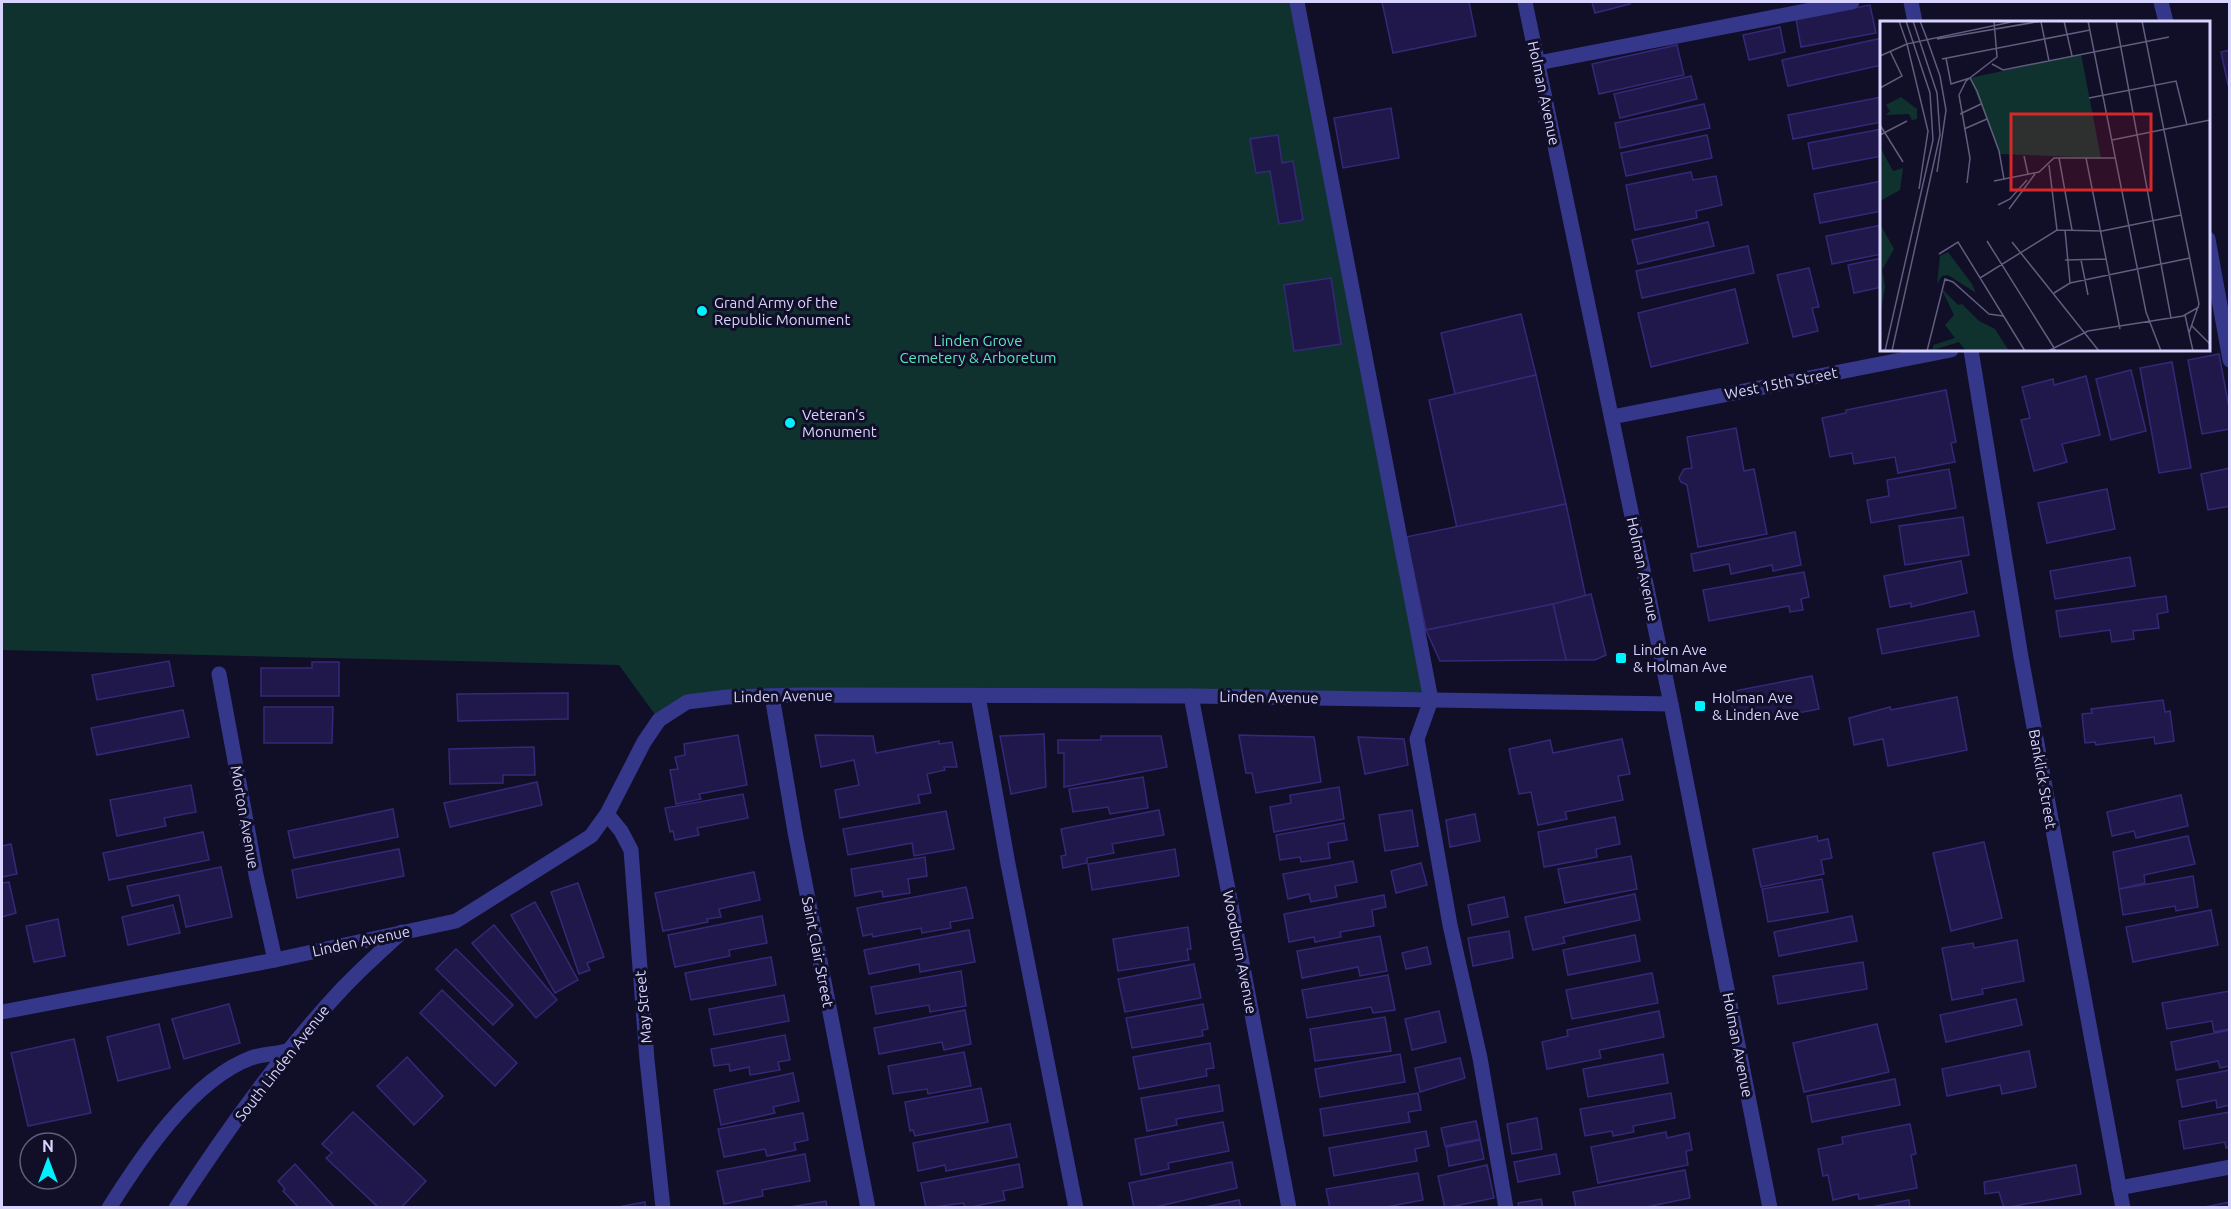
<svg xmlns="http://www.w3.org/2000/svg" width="2231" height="1209" viewBox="0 0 2231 1209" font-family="Ubuntu,sans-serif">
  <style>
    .green { fill: #10322f }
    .building { fill: #20184a; stroke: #342978; stroke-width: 1.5 }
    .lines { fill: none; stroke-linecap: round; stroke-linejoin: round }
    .minor { stroke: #35378a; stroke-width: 15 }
    .poi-dot { fill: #00f2ff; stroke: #110e28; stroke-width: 2 }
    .labels { text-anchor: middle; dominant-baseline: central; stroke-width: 6; stroke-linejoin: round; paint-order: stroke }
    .street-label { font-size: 15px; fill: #d7d4ff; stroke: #110e28 }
    .poi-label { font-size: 15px; fill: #d7d4ff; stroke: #110e28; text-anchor: start }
    .park-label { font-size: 15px; fill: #57e8bd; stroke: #110e28 }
    .inset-road { fill: none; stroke: #605d7e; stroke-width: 1.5 }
    .view { fill: #d62828; fill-opacity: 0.15; stroke: #d62828; stroke-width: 3 }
    .inset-edge { fill: none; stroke: #d7d4ff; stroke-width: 3 }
  </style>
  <rect width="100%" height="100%" fill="#110e28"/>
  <path class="green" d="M2 2H1297L1431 700 687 702 659 720 619 665 2 650Z"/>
  <g class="building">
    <path d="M1382 2H1469L1476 36 1393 53Z"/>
    <path d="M1592 2H1630V4L1595 13Z"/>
    <path d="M1870 5 1876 33 1801 47 1796 19Z"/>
    <path d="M1780 27 1785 52 1749 60 1743 35Z"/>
    <path d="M1882 38V65L1788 86 1782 60Z"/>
    <path d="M1677 45 1684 75 1599 94 1592 64Z"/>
    <path d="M2230 50V84L2228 85 2221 52Z"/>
    <path d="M1691 76 1697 99 1620 118 1614 94Z"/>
    <path d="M1882 97V122L1793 139 1788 115Z"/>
    <path d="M1704 104 1710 128 1620 148 1615 123Z"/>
    <path d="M1391 108 1399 158 1343 168 1334 118Z"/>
    <path d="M1882 129V156L1813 169 1808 143Z"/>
    <path d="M1278 135 1282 163 1293 161 1303 220 1279 224 1270 171 1256 173 1250 139Z"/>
    <path d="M1707 135 1712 158 1626 176 1621 153Z"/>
    <path d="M1691 172 1693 180 1716 176 1722 205 1696 211 1697 218 1635 230 1626 185Z"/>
    <path d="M1882 181V211L1820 223 1814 194Z"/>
    <path d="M1708 222 1714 246 1638 264 1632 240Z"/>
    <path d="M1882 225V254L1832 264 1826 236Z"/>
    <path d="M1748 246 1754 273 1642 298 1636 271Z"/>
    <path d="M1882 258V287L1854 293 1848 265Z"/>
    <path d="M1809 268 1819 307 1812 308 1818 331 1793 337 1777 275Z"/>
    <path d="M1331 278 1341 344 1294 351 1284 285Z"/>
    <path d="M1735 289 1748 343 1651 367 1638 313Z"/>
    <path d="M1521 314 1536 375 1455 394 1441 333Z"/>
    <path d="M2219 354 2230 413V429L2202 434 2188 360Z"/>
    <path d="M2172 362 2191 468 2159 473 2140 368Z"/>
    <path d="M2131 370 2146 431 2111 440 2096 379Z"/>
    <path d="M1536 375 1566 504 1457 528 1429 400Z"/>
    <path d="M2086 376 2100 435 2062 444 2067 462 2034 471 2021 420 2030 418 2022 387 2053 379 2054 385Z"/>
    <path d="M1946 390 1956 442 1951 443 1955 462 1898 473 1895 457 1854 464 1852 453 1830 457 1822 418 1846 413V410Z"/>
    <path d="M1736 428 1744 471 1754 469 1767 534 1698 547 1687 485 1681 482 1679 478 1684 469 1692 468 1687 437Z"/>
    <path d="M2230 468V506L2208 510 2201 474Z"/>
    <path d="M1949 469 1956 508 1871 523 1867 500 1889 496 1887 480Z"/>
    <path d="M2107 489 2115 529 2047 543 2038 503Z"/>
    <path d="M1566 504 1586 598 1426 630 1406 537Z"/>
    <path d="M1963 517 1969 555 1905 565 1899 526Z"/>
    <path d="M1795 532 1801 565 1773 571 1772 565 1731 574 1729 564 1694 571 1691 554Z"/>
    <path d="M2130 557 2135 586 2055 599 2050 571Z"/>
    <path d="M1961 561 1967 593 1911 607V603L1890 607 1884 576Z"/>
    <path d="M1804 572 1809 597 1801 599 1803 610 1790 612 1789 606 1709 621 1703 590Z"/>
    <path d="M1591 594 1606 655 1595 660H1566L1553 604Z"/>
    <path d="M2166 596 2168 612 2157 614 2159 628 2133 631 2134 639 2112 642 2110 630 2060 637 2056 611Z"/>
    <path d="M1553 604 1566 660 1440 661 1426 630Z"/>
    <path d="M1974 611 1979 636 1882 654 1877 629Z"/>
    <path d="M169 661 174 686 97 700 92 675Z"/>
    <path d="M312 662H339V696H261V668H312Z"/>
    <path d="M1812 676 1819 709 1760 720 1759 715 1735 719 1729 692Z"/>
    <path d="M568 693V719L458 721 457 694Z"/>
    <path d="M1957 697 1967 750 1888 766 1883 739 1854 745 1849 718 1890 707 1891 710Z"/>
    <path d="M2163 700 2165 712 2170 711 2174 741 2155 744 2154 737 2096 745 2095 742 2085 743 2082 714 2092 713 2091 709Z"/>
    <path d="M264 707H333L332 743H264Z"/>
    <path d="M183 710 189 737 97 755 91 728Z"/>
    <path d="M1044 734 1046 787 1011 794 1000 736Z"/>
    <path d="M738 735 747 785 699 794 701 799 676 804 670 770 678 769 675 757 685 755 684 744Z"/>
    <path d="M815 735 873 736 876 753 939 741V744L952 742 957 767H944L945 770 927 774 931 793 918 795 920 803 840 818 835 790 859 785 854 760 821 767Z"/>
    <path d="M1239 735 1314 737 1321 782 1256 793 1252 773H1246Z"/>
    <path d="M1101 736H1161L1167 767 1064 787V753H1058V740H1101Z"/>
    <path d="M1358 737 1404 739 1408 765 1365 774Z"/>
    <path d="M1622 739 1630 774 1618 776 1623 800 1565 812 1567 819 1538 825 1531 792 1519 794 1509 749 1550 740 1553 753Z"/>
    <path d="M534 747 535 775H503V783L450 784 449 749Z"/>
    <path d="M1143 777 1148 808 1110 814 1108 807 1073 812 1069 789Z"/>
    <path d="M537 782 542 805 450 827 444 803Z"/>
    <path d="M191 785 196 812 164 818 166 826 117 836 110 800Z"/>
    <path d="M1339 787 1344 819 1274 832 1270 807 1291 803 1290 795Z"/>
    <path d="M743 794 748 818 697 828 699 835 675 840 673 831 670 832 665 808Z"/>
    <path d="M2181 795 2188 826 2136 838 2134 831 2112 836 2107 812Z"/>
    <path d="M393 809 398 837 294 858 288 831Z"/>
    <path d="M1159 810 1164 835 1112 844 1114 853 1087 858V863L1063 868 1061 856 1066 855 1061 829Z"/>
    <path d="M1412 810 1418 846 1385 851 1379 815Z"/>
    <path d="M946 811 954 849 914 856 912 843 848 855 843 829Z"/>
    <path d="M1475 814 1480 841 1450 847 1446 820Z"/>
    <path d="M1615 817 1620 844 1596 849 1597 857 1544 867 1538 832Z"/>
    <path d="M1344 823 1347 840 1328 843 1330 858 1301 862 1300 857 1280 860 1276 835Z"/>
    <path d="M203 832 209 860 109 880 103 853Z"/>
    <path d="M1817 836 1818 841 1828 839 1832 858 1821 860 1824 874 1761 887 1753 849Z"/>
    <path d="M2188 836 2195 864 2144 875 2145 883 2119 889 2113 852Z"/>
    <path d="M1984 842 2002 918 1951 931 1933 853Z"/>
    <path d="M11 844 17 874 2 877V846Z"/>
    <path d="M399 849 404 876 297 898 292 870Z"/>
    <path d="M1175 849 1179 876 1092 890 1088 864Z"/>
    <path d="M1631 856 1637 889 1565 903 1558 869Z"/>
    <path d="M925 857 927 876 908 879 910 893 883 897 882 891 855 896 851 869Z"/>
    <path d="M1353 861 1357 882 1335 886 1337 897 1311 902 1309 894 1288 899 1283 874Z"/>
    <path d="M1421 863 1427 885 1396 893 1391 871Z"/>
    <path d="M221 867 232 917 186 927 179 895 132 906 127 886Z"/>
    <path d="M754 872 760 900 719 909 721 917 707 919 708 922 663 931 655 893Z"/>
    <path d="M2193 876 2198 907 2176 911 2175 906 2123 915 2119 889Z"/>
    <path d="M1822 879 1828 912 1768 922 1762 889Z"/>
    <path d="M9 882 16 913 2 917V883Z"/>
    <path d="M578 883 604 957 587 963 590 970 579 974 551 892Z"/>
    <path d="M966 887 973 918 950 922 951 928 922 933 921 928 873 937 872 934 863 936 857 908Z"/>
    <path d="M1635 894 1640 920 1563 937 1565 943 1533 950 1525 917Z"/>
    <path d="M1384 895 1386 907 1372 910 1374 926 1340 932 1341 937 1315 942 1314 937 1289 942 1284 914Z"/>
    <path d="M1504 897 1508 917 1472 925 1468 905Z"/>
    <path d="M535 902 578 980 555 993 511 915Z"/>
    <path d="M173 905 180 933 128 945 122 917Z"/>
    <path d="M2211 910 2218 945 2133 962 2126 927Z"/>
    <path d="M762 916 767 943 729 950 730 956 675 967 668 935Z"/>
    <path d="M1852 916 1857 941 1779 956 1774 932Z"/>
    <path d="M58 919 65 956 34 962 26 926Z"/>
    <path d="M494 925 557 1000 536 1018 472 943Z"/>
    <path d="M1188 927 1191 949H1187L1189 960 1118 971 1113 939Z"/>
    <path d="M969 930 975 962 920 972 919 964 869 974 864 950Z"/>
    <path d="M1509 931 1513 958 1473 966 1468 938Z"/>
    <path d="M1635 935 1640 961 1568 975 1563 950Z"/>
    <path d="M1380 936 1387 971 1360 976 1358 967 1302 978 1297 951Z"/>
    <path d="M2017 940 2024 981 1982 989 1983 994 1952 1000 1942 948 1973 943 1974 948Z"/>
    <path d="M1427 947 1431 964 1406 969 1402 953Z"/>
    <path d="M456 949 513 1005 493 1025 436 969Z"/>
    <path d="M771 957 776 985 691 1000 685 973Z"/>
    <path d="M1863 962 1867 989 1778 1004 1773 976Z"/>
    <path d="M1194 964 1201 998 1125 1012 1118 979Z"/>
    <path d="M961 971 966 1006 930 1012 929 1005 876 1014 871 987Z"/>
    <path d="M1652 973 1658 1003 1572 1019 1566 990Z"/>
    <path d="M1388 975 1395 1010 1373 1013 1371 1007 1307 1018 1302 990Z"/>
    <path d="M442 990 517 1063 495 1086 420 1013Z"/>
    <path d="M2230 991V1029L2214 1032 2212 1021 2167 1029 2162 1003Z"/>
    <path d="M784 995 789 1021 714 1035 709 1009Z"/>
    <path d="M2016 999 2022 1025 1946 1042 1940 1015Z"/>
    <path d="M229 1004 240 1043 184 1059 172 1019Z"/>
    <path d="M1203 1004 1208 1029 1202 1030 1203 1036 1132 1048 1126 1018Z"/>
    <path d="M965 1010 971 1044 944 1050 942 1042 879 1054 874 1028Z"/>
    <path d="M1439 1011 1446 1042 1412 1050 1405 1019Z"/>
    <path d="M1659 1011 1664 1037 1599 1050 1601 1058 1547 1069 1542 1042 1568 1036 1567 1030Z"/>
    <path d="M1385 1017 1391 1051 1315 1061 1310 1029Z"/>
    <path d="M159 1024 170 1068 118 1081 107 1037Z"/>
    <path d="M1877 1024 1889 1072 1804 1092 1793 1043Z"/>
    <path d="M2230 1030V1066L2220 1068 2218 1061 2176 1070 2171 1042Z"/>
    <path d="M785 1035 790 1060 778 1062 780 1070 750 1075 749 1067 730 1071 729 1064 714 1066 711 1049Z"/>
    <path d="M74 1039 91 1113 28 1126 11 1053Z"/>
    <path d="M1210 1043 1214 1068 1206 1069 1207 1076 1139 1089 1133 1057Z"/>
    <path d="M2029 1051 2036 1087 2002 1094 2000 1085 1947 1096 1942 1069Z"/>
    <path d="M964 1052 971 1086 928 1094 927 1089 893 1094 888 1066Z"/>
    <path d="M1400 1054 1405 1082 1320 1097 1315 1069Z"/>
    <path d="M1663 1054 1668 1083 1588 1097 1583 1069Z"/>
    <path d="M407 1057 443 1096 414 1125 377 1086Z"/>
    <path d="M1460 1058 1465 1078 1420 1092 1415 1068Z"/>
    <path d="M2230 1070V1105L2217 1108 2216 1100 2182 1107 2177 1080Z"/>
    <path d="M793 1073 799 1101 773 1107 775 1113 721 1125 714 1090Z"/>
    <path d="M1895 1079 1900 1105 1812 1122 1807 1096Z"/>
    <path d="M1219 1085 1223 1111 1176 1119 1177 1125 1147 1131 1141 1098Z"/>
    <path d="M981 1088 988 1122 915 1136 913 1130 910 1131 905 1102Z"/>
    <path d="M1418 1093 1421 1110 1408 1112 1410 1122 1324 1136 1320 1109Z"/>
    <path d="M1671 1093 1675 1118 1633 1126 1634 1132 1613 1136 1612 1131 1585 1136 1580 1109Z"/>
    <path d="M353 1112 426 1181 401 1208H379L326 1158 332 1153 322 1144Z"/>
    <path d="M2230 1112V1147L2226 1148 2225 1142 2184 1149 2179 1121Z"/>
    <path d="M803 1113 808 1140 794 1143 796 1150 767 1156 765 1149 724 1157 718 1129Z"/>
    <path d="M1537 1118 1542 1149 1512 1154 1507 1124Z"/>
    <path d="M1476 1121 1480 1139 1445 1146 1441 1128Z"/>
    <path d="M1223 1122 1229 1151 1168 1163 1169 1169 1141 1175 1135 1139Z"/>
    <path d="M1010 1124 1017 1157 946 1171 945 1165 918 1171 913 1143Z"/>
    <path d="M1910 1124 1916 1154 1911 1155 1917 1188 1859 1199 1858 1194 1833 1200 1828 1175 1823 1176 1818 1149 1843 1144 1842 1137Z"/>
    <path d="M1426 1131 1429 1146 1415 1149 1417 1161 1334 1176 1329 1148Z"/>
    <path d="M1666 1132 1667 1138 1689 1133 1692 1150 1686 1151 1688 1165 1598 1183 1591 1147Z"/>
    <path d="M1480 1140 1484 1159 1449 1166 1446 1147Z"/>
    <path d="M805 1154 810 1181 762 1190 763 1196 724 1204 717 1171Z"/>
    <path d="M1556 1154 1560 1174 1518 1182 1514 1162Z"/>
    <path d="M1232 1162 1237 1188 1151 1208H1134L1129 1183Z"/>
    <path d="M295 1164 335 1208H299L283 1191 285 1189 278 1181Z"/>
    <path d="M1019 1164 1023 1187 1003 1191 1005 1200 966 1208 963 1203 926 1208 921 1183Z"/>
    <path d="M1487 1165 1494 1198 1445 1208 1438 1176Z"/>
    <path d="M2076 1165 2081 1194 2004 1208 1999 1192 1985 1194 1984 1182Z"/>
    <path d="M1685 1170 1690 1198 1642 1208H1576L1573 1192Z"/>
    <path d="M1418 1173 1423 1200 1381 1208H1330L1326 1189Z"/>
    <path d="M1541 1199 1543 1208H1519L1518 1203Z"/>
    <path d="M1239 1200 1241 1208H1200Z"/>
    <path d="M1909 1200 1910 1208H1866Z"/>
    <path d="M826 1201 827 1208H784Z"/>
    <path d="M645 1202 646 1208H613Z"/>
    <path d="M2230 1202V1208H2204V1207Z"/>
  </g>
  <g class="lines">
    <g class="minor">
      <path d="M1297 2 1431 700 1417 739 1450 925 1480 1058 1506 1208"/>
      <path d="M1525 2 1671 704 1770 1208"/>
      <path d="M1911 2 1915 22"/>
      <path d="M2161 2 2166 22"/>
      <path d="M1538 63 1852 2"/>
      <path d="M2208 239 2230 360"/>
      <path d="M1971 350 2021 657 2123 1208"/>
      <path d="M1612 417 1951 350"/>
      <path d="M219 674 256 875 275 960"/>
      <path d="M772 696 795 832 868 1208"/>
      <path d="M978 696 1008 864 1076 1208"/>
      <path d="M1191 696 1289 1208"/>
      <path d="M607 814 621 831 631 850 647 1060 663 1208"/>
      <path d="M2 1012 275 960 456 921 591 836 607 814 644 742 659 720 687 702 727 697 803 695 1191 696 1671 704"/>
      <path d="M2119 1188 2230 1167"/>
      <path d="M109 1208C141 1157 192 1080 251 1058 262 1054 276 1054 287 1051"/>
      <path d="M176 1208C226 1131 280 1055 342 989 361 969 382 950 402 932"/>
    </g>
  </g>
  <g class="poi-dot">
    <circle cx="702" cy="311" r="6"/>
    <circle cx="790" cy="423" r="6"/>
    <rect x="1615" y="652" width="12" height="12" rx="3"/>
    <rect x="1694" y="700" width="12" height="12" rx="3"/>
  </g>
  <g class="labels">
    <g class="street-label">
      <text transform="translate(1544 93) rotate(78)">Holman Avenue</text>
      <text transform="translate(1781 383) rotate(-11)">West 15th Street</text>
      <text transform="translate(1643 569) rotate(78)">Holman Avenue</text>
      <text transform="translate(783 696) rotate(-1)">Linden Avenue</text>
      <text transform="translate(1269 697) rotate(1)">Linden Avenue</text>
      <text transform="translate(2043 779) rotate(80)">Banklick Street</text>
      <text transform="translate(245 817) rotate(80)">Morton Avenue</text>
      <text transform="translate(361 941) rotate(-12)">Linden Avenue</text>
      <text transform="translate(818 952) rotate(79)">Saint Clair Street</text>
      <text transform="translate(1240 952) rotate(79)">Woodburn Avenue</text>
      <text transform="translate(643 1007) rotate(-95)">May Street</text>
      <text transform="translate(1738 1045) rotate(79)">Holman Avenue</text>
      <text transform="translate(282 1063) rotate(-52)">South Linden Avenue</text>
    </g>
    <g class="poi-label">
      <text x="714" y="302">Grand Army of the<tspan x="714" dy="17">Republic Monument</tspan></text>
      <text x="802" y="414">Veteran’s<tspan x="802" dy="17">Monument</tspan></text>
      <text x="1633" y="649">Linden Ave<tspan x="1633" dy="17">&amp; Holman Ave</tspan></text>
      <text x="1712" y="697">Holman Ave<tspan x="1712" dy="17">&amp; Linden Ave</tspan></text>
    </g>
    <g class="park-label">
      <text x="978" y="340">Linden Grove<tspan x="978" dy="17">Cemetery &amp; Arboretum</tspan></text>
    </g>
  </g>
  <g transform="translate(1880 21)">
    <rect width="330" height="330" fill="#110e28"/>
    <path d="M201 33 221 137 120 133 90 57ZM21 76 37 88V98L32 99 29 93 6 94 10 90 6 84ZM0 126 13 150 23 147 20 169 0 180ZM0 203 14 228 2 249 5 265 0 297ZM68 231 92 263 96 272 68 254 62 255 57 263 60 235ZM61 267 78 284 82 283 99 300 115 308 129 330H86L79 321 53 329V324L75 317 65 304 74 294Z" fill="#10322f"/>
    <path class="inset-road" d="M19 0 27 23 136 0M40 0 47 18M184 0 192 35M208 0 266 291 281 330M236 0 291 297M262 0 319 283 309 312M161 1 169 40M47 18 60 55 66 89 57 151M57 18 162 0M27 23 48 110 39 168M0 35 27 23M66 37 71 63 90 57 97 70 119 130 124 158M62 38 210 9M112 43 123 49 289 16M0 67 22 55 10 30M209 77 296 60 307 104M80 93 101 83M0 104 23 141M84 108 107 98M0 114 27 100M232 119 330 99M144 135 148 153M179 137 192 209M206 137 240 308M169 144 177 209M114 160 159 151 174 137H236M87 162 90 137 79 74 86 60 117 36 114 0M118 184 130 178 147 159M129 188 155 153M185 209 190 262M107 220 176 330M132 221 219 330M59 233 78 221 145 330M185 239 226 238M201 239 208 274M100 257 177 209 222 210 301 194M174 272 190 262 310 237M305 294 313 330M311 304 330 323M5 330 53 119 50 72 26 0M12 330 60 114 57 72 33 0M47 330 65 258 73 261 109 293 123 295M168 330 208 310 303 295 319 286"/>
    <path class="view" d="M131 93H271V169H131Z"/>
    <rect width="330" height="330" class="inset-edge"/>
  </g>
  <rect width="2231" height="1209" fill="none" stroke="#d7d4ff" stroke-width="6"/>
  <g transform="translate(48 1161)"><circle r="28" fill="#110e28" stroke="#605d7e" stroke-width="1.5"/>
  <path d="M0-4.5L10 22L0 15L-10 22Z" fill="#00f2ff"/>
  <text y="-9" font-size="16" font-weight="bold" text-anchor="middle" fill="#d7d4ff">N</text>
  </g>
</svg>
